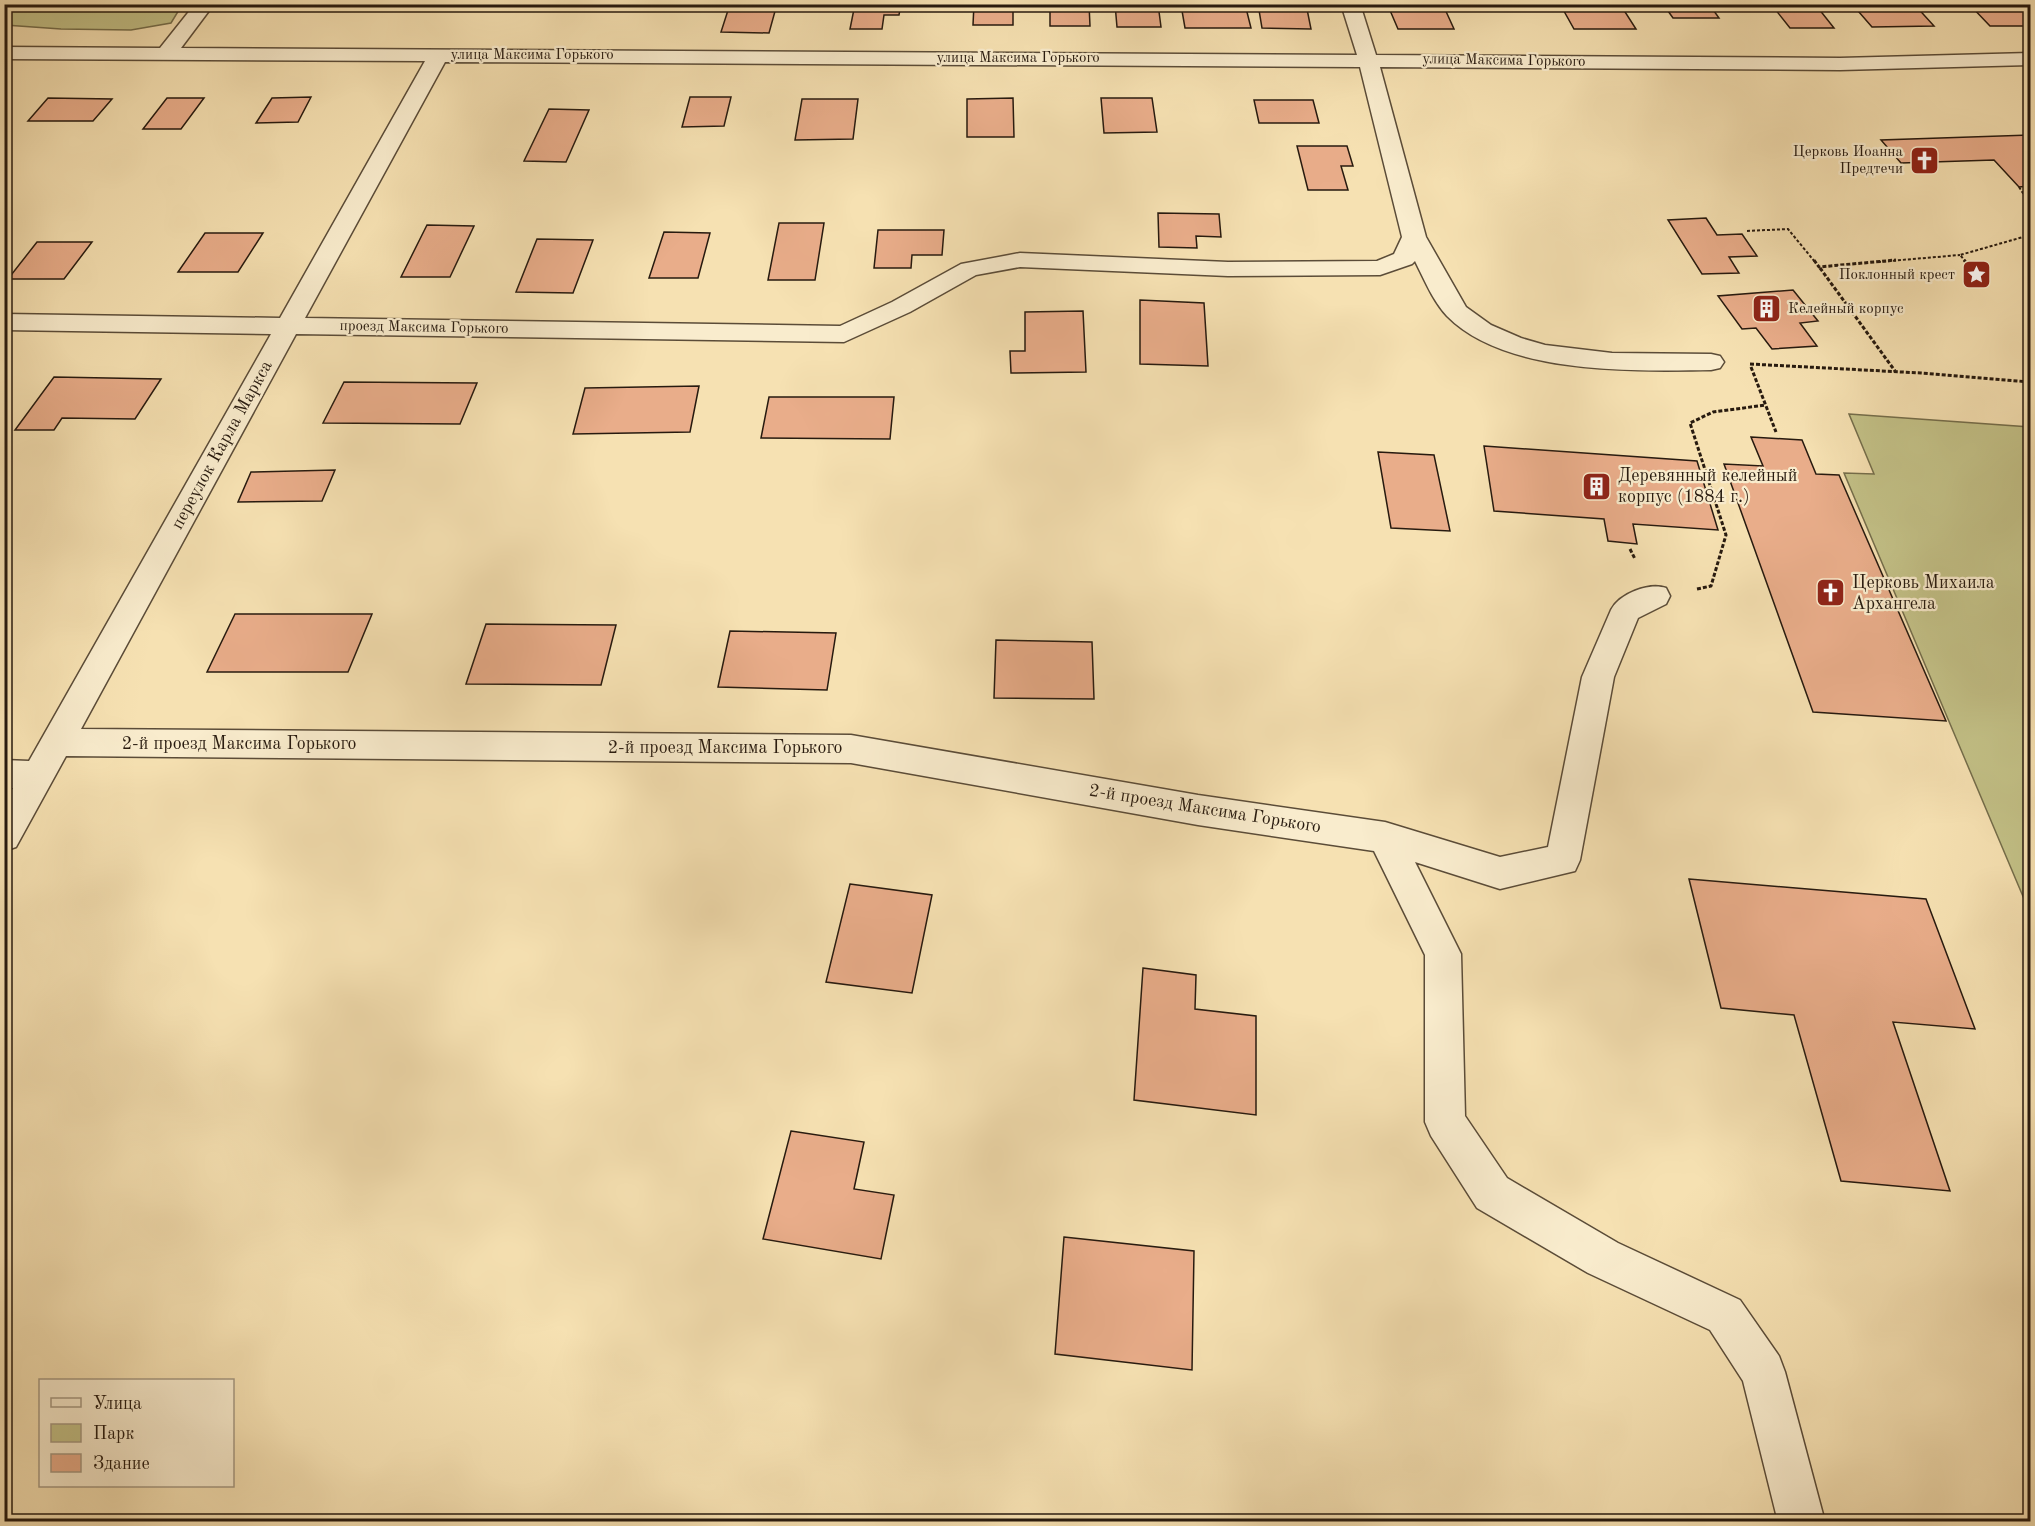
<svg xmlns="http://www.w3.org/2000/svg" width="2035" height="1526" viewBox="0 0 2035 1526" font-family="'Old Standard TT',serif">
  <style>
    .green { fill: #c3c187; stroke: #756e4b; stroke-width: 1.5 }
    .building { fill: #e9ad8a; stroke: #271a0f; stroke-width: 1.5 }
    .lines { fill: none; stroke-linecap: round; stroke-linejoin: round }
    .minor-casing { stroke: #5b4c38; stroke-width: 3 }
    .path-far1 { stroke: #271a0f; stroke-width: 2; stroke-dasharray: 3 2; stroke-linecap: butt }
    .path { stroke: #271a0f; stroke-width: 3; stroke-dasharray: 4 2; stroke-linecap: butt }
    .minor { fill: #f9eccd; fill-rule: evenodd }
    .labels { text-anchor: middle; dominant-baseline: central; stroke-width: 4.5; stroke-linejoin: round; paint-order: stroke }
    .far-street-label { font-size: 15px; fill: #271a0f; stroke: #f9eccd }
    .far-poi-label { font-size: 15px; fill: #271a0f; stroke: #f9eccd; text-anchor: end }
    .street-label { font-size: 18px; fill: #271a0f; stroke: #f9eccd }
    .poi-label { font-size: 18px; fill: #271a0f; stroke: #f9eccd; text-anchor: start }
  </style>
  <rect width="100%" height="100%" fill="#f6e1b2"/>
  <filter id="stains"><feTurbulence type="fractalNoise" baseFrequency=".00333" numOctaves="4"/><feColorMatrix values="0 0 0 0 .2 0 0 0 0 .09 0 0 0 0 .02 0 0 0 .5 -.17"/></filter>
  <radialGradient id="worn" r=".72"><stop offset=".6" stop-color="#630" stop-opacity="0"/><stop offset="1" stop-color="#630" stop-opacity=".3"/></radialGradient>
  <g class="green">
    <path d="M4 5 5 4 182 5 171 23 131 30 61 29 5 25Z"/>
    <path d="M1849 414 2030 427V913L1844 473 1874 474Z"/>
  </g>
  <g class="building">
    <path d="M730 4H777L769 33 721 32Z"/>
    <path d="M855 4H901L899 15H884L882 29H850Z"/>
    <path d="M974 4H1013V25H973Z"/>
    <path d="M1050 4H1089L1090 26H1050Z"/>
    <path d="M1115 4H1158L1161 27H1117Z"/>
    <path d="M1245 4 1251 28H1185L1181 5Z"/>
    <path d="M1258 4H1306L1311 29 1262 28Z"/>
    <path d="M1560 4H1620L1636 29H1574Z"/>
    <path d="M1663 4H1709L1719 18H1673Z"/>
    <path d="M1771 4H1815L1834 28H1790Z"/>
    <path d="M1852 4H1914L1934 26 1872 27Z"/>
    <path d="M1969 4H2030V26H1990Z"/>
    <path d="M1444 7 1454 29H1398L1389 8Z"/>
    <path d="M311 97 298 122 256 123 272 98Z"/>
    <path d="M690 97H731L724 126 682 127Z"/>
    <path d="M48 98 112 99 93 121H28Z"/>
    <path d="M167 98H204L181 129H143Z"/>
    <path d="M1013 98 1014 137H967V99Z"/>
    <path d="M1101 98H1152L1157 132 1104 133Z"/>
    <path d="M802 99H858L853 139 795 140Z"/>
    <path d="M1254 100H1313L1319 123H1259Z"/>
    <path d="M549 109 589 110 566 162 524 161Z"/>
    <path d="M2030 135V186L2019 187 1994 160 1901 163 1881 140Z"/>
    <path d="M1297 146H1347L1353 166H1341L1348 190H1308Z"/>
    <path d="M1158 213 1219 214 1221 237 1196 236 1197 248 1159 247Z"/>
    <path d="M1706 218 1717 235 1742 234 1757 256 1729 257 1739 273 1702 274 1668 220Z"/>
    <path d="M779 223H824L815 280H768Z"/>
    <path d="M427 225 474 226 450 277H401Z"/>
    <path d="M878 230H944L942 255H912L911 268H874Z"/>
    <path d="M664 232 710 233 698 278H649Z"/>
    <path d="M205 233H263L238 272H178Z"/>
    <path d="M537 239 593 240 573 293 516 292Z"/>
    <path d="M37 242H92L64 279H8Z"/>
    <path d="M1793 290 1818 321 1800 323 1817 346 1772 349 1756 328 1742 329 1718 296Z"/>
    <path d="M1140 300 1204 303 1208 366 1140 364Z"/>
    <path d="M1083 311 1086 372 1011 373 1010 351H1025V312Z"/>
    <path d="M54 377 161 379 135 419 62 418 54 430H15Z"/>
    <path d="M344 382 477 383 460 424 323 423Z"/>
    <path d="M699 386 690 432 573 434 585 388Z"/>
    <path d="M769 397H894L890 439 761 438Z"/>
    <path d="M1751 437 1802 440 1816 474 1839 475 1946 721 1813 712 1724 464 1763 466Z"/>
    <path d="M1484 446 1697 461 1718 530 1633 524 1637 544 1608 541 1604 519 1494 511Z"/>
    <path d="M1378 452 1434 455 1450 531 1391 528Z"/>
    <path d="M335 470 322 501 238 502 251 472Z"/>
    <path d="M235 614H372L348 672H207Z"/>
    <path d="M486 624 616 625 601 685 466 684Z"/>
    <path d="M730 631 836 633 827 690 718 687Z"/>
    <path d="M996 640 1092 642 1094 699 994 698Z"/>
    <path d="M1689 879 1926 899 1975 1029 1893 1022 1950 1191 1841 1181 1794 1015 1721 1008Z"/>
    <path d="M850 884 932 895 912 993 826 982Z"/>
    <path d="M1143 968 1196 975 1195 1009 1256 1016V1115L1134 1100Z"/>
    <path d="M791 1131 864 1142 854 1189 894 1195 881 1259 763 1239Z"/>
    <path d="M1064 1237 1194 1251 1192 1370 1055 1354Z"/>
  </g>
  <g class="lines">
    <defs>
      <path id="minor" d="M195 4H214L181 48 1357 55 1341 4H1360L1376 55 1840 58 2030 53V65L1840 70 1380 67 1426 237 1466 307 1491 325 1521 338 1545 345 1612 353 1711 354 1720 356 1724 362 1720 368 1711 370C1634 371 1505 375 1447 316 1433 301 1424 279 1415 261L1412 264 1380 275 1228 276 1020 267 976 275 910 312 844 342 296 334 81 729 851 735 1198 795 1385 822 1500 857 1548 847 1582 677 1611 610C1619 594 1649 582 1666 588L1670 596 1666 604 1638 618 1614 677 1580 860 1575 871 1500 889 1415 862 1461 954 1465 1116 1507 1178 1618 1243 1740 1300 1779 1356 1785 1372 1825 1522H1778L1743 1381 1710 1330 1588 1273 1477 1208 1431 1136 1425 1122V955L1374 851 1198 825 851 763 66 756 16 847 4 851V803L13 788H4V760L29 761 271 334 4 330V314L280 318 425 61 4 59V47L160 48ZM445 62 1360 67 1402 237 1394 254 1377 261 1228 262 1020 253 961 264 892 302 840 326 305 318Z"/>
    </defs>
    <use href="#minor" class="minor-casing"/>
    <g class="path-far1">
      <path d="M2019 187 2030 204"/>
      <path d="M1747 231 1788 229 1815 262"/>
      <path d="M1878 262 1960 255"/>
      <path d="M1966 262 1960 255 2030 235"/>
    </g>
    <g class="path">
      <path d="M1814 260 1819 267 1896 260"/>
      <path d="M1964 260 1976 275"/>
      <path d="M1820 268 1895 371"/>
      <path d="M1750 364 1921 373 2030 382"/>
      <path d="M1751 367 1776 432"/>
      <path d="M1630 549 1635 559"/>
      <path d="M1697 589 1711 586 1726 535 1690 423 1713 412 1766 405"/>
    </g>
    <use href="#minor" class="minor"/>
  </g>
  <defs>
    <symbol id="church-square" viewBox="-11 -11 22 22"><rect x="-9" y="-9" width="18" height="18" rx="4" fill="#8f2418" stroke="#f9eccd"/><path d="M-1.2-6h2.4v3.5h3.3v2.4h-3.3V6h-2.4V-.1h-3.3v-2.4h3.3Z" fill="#fff"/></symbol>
    <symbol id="sight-square" viewBox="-11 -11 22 22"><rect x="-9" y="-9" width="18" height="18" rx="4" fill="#8f2418" stroke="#f9eccd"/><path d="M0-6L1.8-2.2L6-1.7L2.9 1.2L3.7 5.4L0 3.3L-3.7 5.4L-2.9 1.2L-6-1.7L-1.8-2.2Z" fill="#fff"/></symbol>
    <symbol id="building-square" viewBox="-11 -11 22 22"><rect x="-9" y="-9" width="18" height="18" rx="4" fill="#8f2418" stroke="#f9eccd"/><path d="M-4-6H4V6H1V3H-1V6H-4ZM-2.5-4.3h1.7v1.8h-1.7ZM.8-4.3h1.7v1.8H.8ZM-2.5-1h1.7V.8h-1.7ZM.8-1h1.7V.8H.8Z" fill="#fff"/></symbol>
  </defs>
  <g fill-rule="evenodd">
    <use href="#church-square" x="1908" y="144" width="33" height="33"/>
    <use href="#sight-square" x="1960" y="258" width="33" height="33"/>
    <use href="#building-square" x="1750" y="292" width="33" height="33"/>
    <use href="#building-square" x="1580" y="470" width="33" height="33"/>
    <use href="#church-square" x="1814" y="576" width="33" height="33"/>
  </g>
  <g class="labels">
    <g class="far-street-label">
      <text x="532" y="55">улица Максима Горького</text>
      <text x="1018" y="58">улица Максима Горького</text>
      <text transform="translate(1504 61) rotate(1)">улица Максима Горького</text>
      <text transform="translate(424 328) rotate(1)">проезд Максима Горького</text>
    </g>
    <g class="far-poi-label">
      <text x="1903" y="152">Церковь Иоанна<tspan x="1903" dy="17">Предтечи</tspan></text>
      <text x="1955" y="275">Поклонный крест</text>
      <text x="1788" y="309" text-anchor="start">Келейный корпус</text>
    </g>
    <g class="street-label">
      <text transform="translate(222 445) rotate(-61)">переулок Карла Маркса</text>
      <text x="239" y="744">2-й проезд Максима Горького</text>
      <text x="725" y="748">2-й проезд Максима Горького</text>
      <text transform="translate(1205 809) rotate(9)">2-й проезд Максима Горького</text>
    </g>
    <g class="poi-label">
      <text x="1618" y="476">Деревянный келейный<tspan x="1618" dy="21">корпус (1884 г.)</tspan></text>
      <text x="1852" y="583">Церковь Михаила<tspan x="1852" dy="21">Архангела</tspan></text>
    </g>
  </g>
  <rect width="2035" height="1526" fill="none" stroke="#f6e1b2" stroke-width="24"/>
  <rect x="6" y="6" width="2023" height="1514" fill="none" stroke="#271a0f" stroke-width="3"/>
  <rect x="12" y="12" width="2011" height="1502" fill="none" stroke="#271a0f" stroke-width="1.5"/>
  <rect x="39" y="1379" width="195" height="108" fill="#f9eccd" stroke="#a59881" stroke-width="1.5"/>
  <rect x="51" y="1398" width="30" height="9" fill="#f9eccd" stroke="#a59881" stroke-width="1.5"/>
  <text x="93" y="1409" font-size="18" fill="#271a0f">Улица</text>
  <rect x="51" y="1424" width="30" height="18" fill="#c3c187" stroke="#a59881" stroke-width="1.5"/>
  <text x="93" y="1439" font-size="18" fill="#271a0f">Парк</text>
  <rect x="51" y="1454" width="30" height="18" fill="#e9ad8a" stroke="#a59881" stroke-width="1.5"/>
  <text x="93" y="1469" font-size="18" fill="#271a0f">Здание</text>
  <rect width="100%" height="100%" filter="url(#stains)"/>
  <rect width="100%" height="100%" fill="url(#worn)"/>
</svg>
